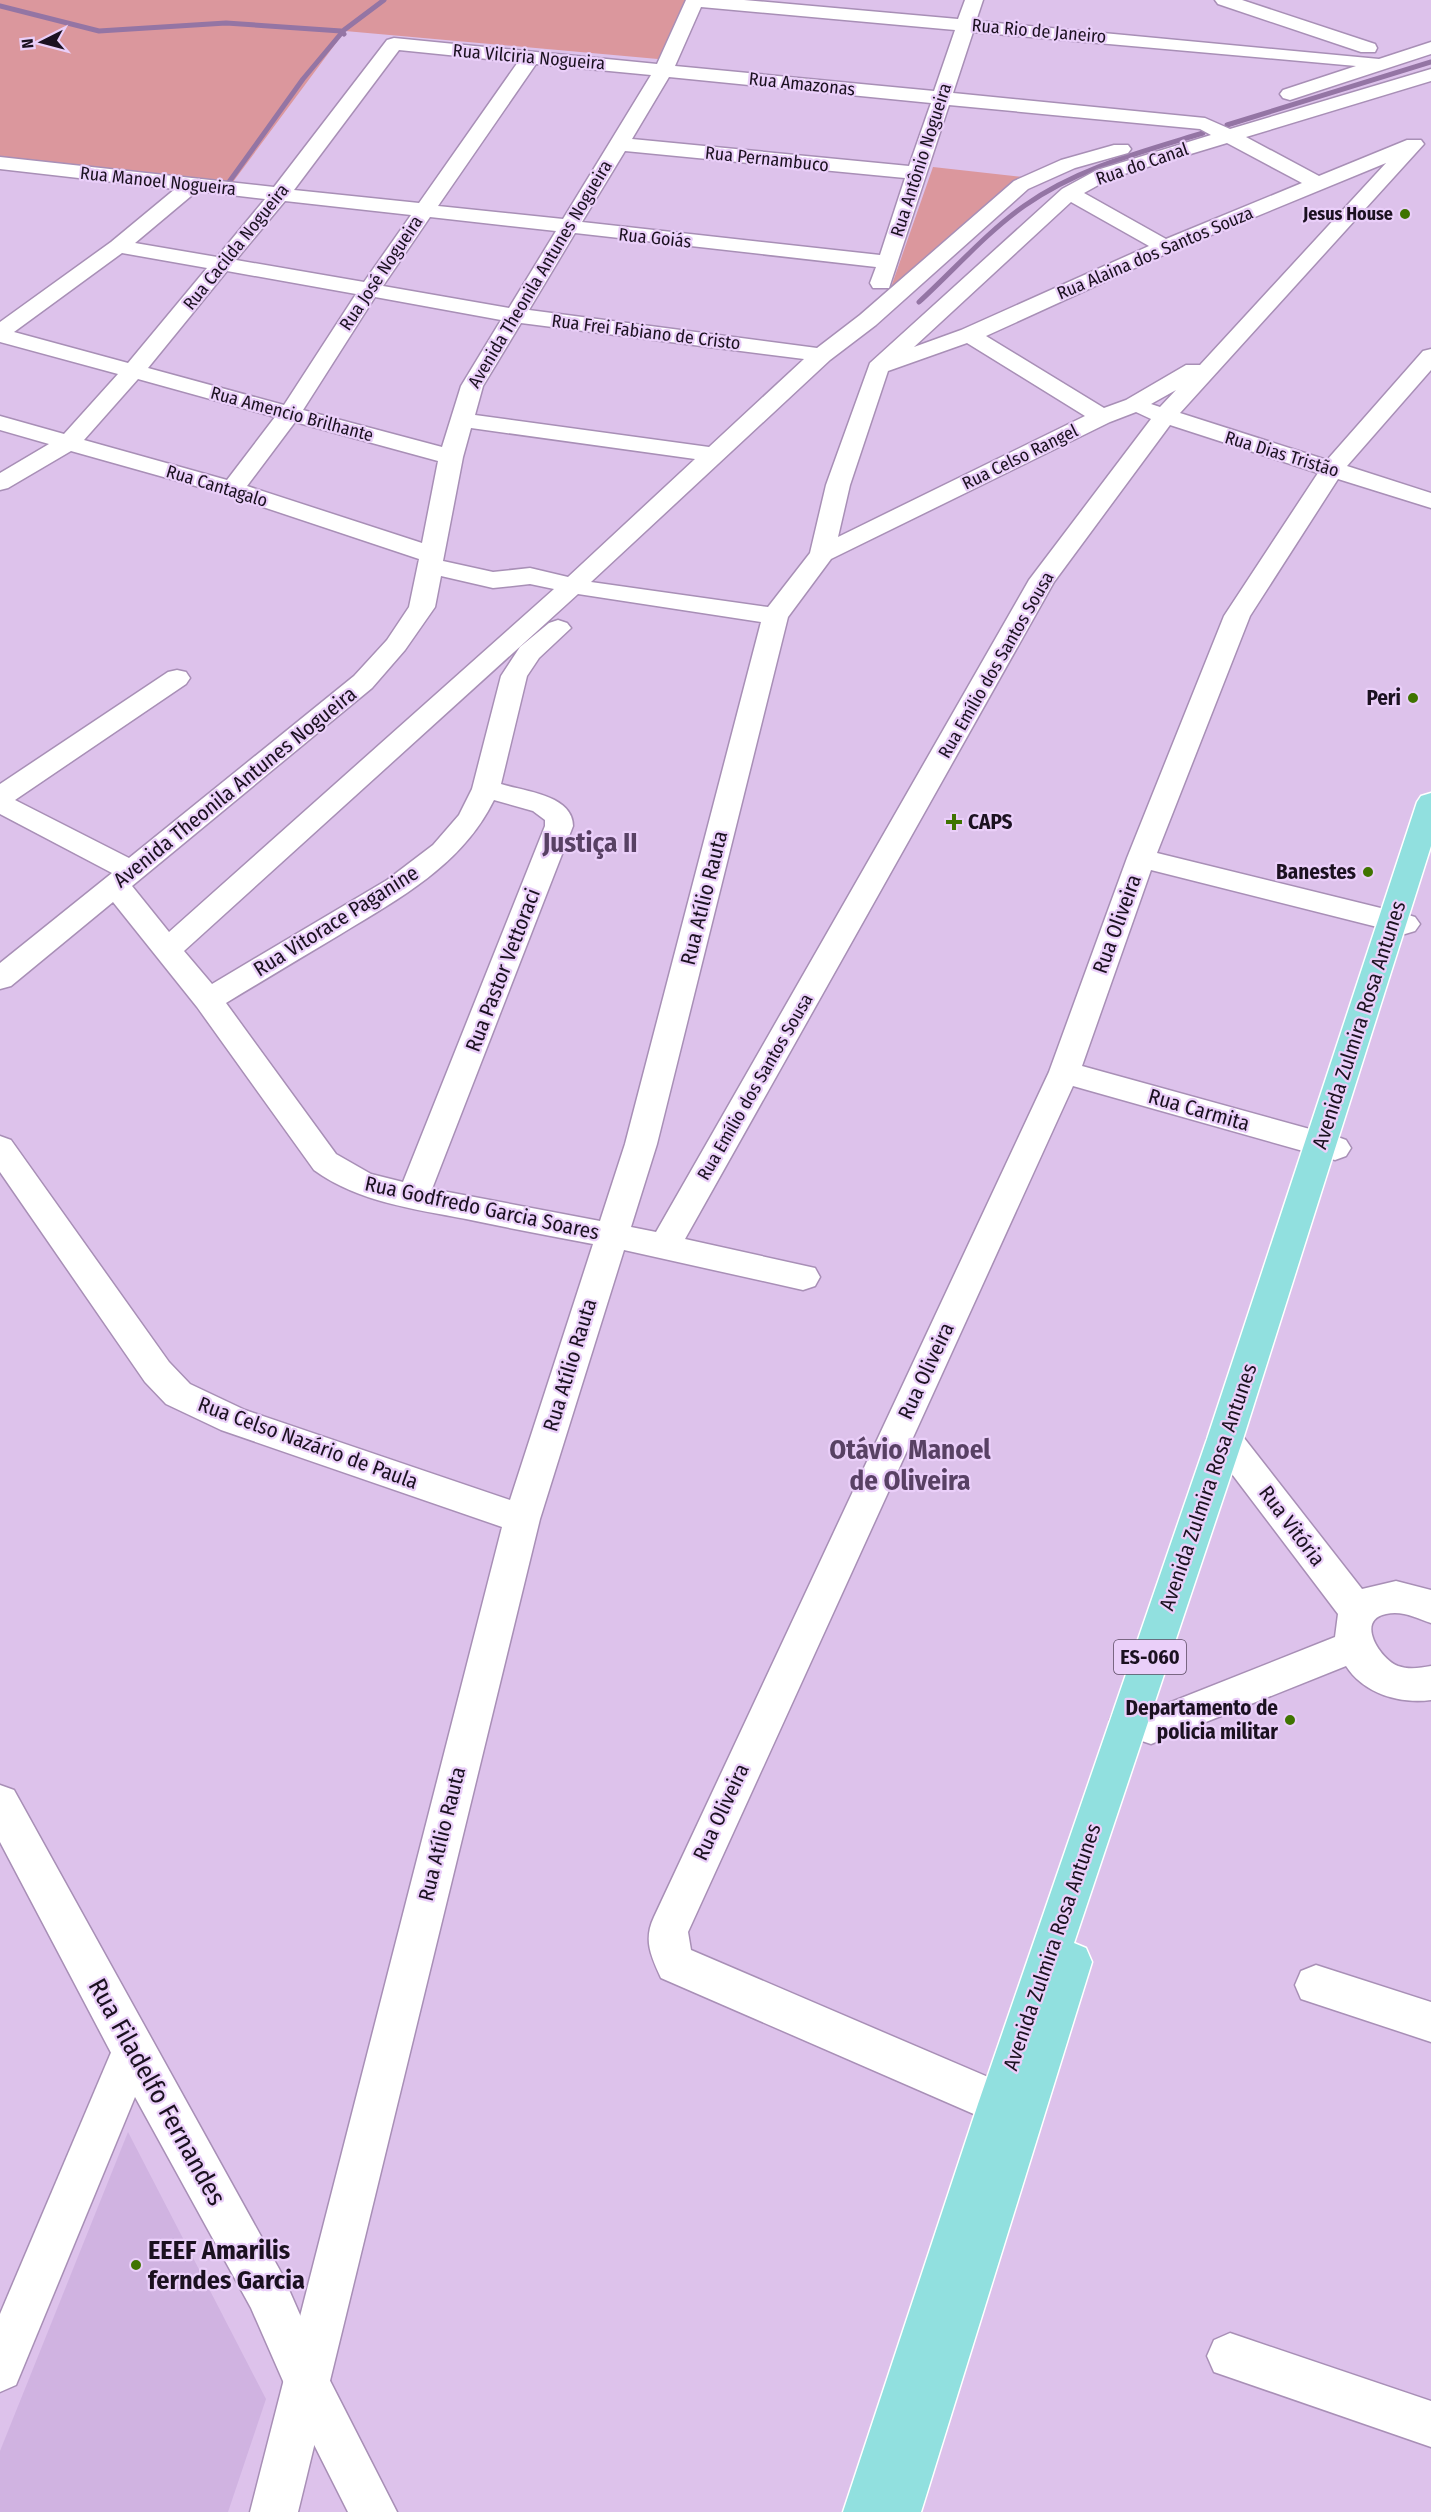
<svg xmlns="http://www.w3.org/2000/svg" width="1431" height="2512" viewBox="0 0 1431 2512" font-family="'Fira Sans Condensed',sans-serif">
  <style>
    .built { fill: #d0b3e1 }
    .green { fill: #db979d }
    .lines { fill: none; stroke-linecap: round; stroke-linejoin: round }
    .stream { stroke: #9475a4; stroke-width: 5 }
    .street-casing { stroke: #a88fb6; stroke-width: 3 }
    .secondary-casing { stroke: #a88fb6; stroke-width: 3 }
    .primary-casing { stroke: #fff; stroke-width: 3 }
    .street { fill: #fff; fill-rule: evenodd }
    .secondary { fill: #fff; fill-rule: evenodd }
    .primary { fill: #91e0df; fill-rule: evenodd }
    .poi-dot { fill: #3f7400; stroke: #eacff9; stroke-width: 2 }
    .labels { text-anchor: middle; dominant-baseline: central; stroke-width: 4.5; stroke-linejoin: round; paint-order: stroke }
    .far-street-label { font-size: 18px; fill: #1b1120; stroke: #eacff9 }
    .far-poi-label { font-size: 18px; font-weight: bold; fill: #1b1120; stroke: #eacff9; text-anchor: end }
    .shield { fill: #eacff9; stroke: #594a61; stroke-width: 1.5 }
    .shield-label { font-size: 20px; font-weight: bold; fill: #1b1120 }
    .poi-label { font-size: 21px; font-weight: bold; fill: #1b1120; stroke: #eacff9; text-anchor: end }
    .street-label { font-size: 21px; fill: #1b1120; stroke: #eacff9 }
    .near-street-label { font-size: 26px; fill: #1b1120; stroke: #eacff9 }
    .near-poi-label { font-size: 26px; font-weight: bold; fill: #1b1120; stroke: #eacff9; text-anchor: start }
    .district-label { font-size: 27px; font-weight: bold; fill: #584164; stroke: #eacff9 }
  </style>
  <rect width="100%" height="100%" fill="#ddc2eb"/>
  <path class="built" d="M128 2132 266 2399 228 2512H0V2451Z"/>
  <g class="green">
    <path d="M0 0H695L669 60 345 31 224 194 0 170Z"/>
    <path d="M933 167 1023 177 889 293Z"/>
  </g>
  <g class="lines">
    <g class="stream">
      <path d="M0 6 99 31 226 23 341 31 344 34"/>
      <path d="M1227 125 1431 62"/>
      <path d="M229 182 303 79 344 30 384 0"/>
      <path d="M919 302C954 270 986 233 1024 206 1078 168 1141 152 1203 133"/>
    </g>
    <defs>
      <g id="street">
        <path d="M686 0H744L958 19 965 0H983L976 21 1379 59 1431 42V54L1290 100 1283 98 1280 94 1283 90 1356 66 973 32 953 93 1205 118 1230 129 1431 69V81L1246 137 1319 176 1407 140H1421L1424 144 1180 413 1327 460 1423 351 1431 349V370L1347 466 1431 493V508L1338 479 1250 616 1157 853 1405 914 1415 917 1420 924 1415 931 1405 934 1151 870 1082 1066 1335 1136 1346 1140 1351 1148 1346 1156 1335 1160 1073 1086 688 1932 691 1950 1037 2098 1044 2113 1037 2128 1022 2135 661 1978C651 1956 643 1940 654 1917L1049 1072 1127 858 1224 616 1318 473 1170 425 1054 582 685 1239 815 1268 820 1277 815 1286 803 1290 624 1250 540 1519 298 2512H250L502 1527 221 1430 166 1404 145 1382 0 1172V1136L11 1140 169 1362 190 1384 245 1410 510 1500 593 1244C551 1236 508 1228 466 1219 414 1209 358 1202 314 1170L197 1007 113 902 11 986 0 989V963L112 873 0 814V784L168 672 177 670 186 672 190 678 186 684 15 800 129 858 354 676 387 640 409 607 419 559 224 494 71 451 8 488 0 490V473L49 444 0 430V416L64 434 118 374 0 342V322L111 242 175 189 0 169V157L274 187 387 40 394 38 657 64ZM701 7 955 30 934 91 675 66ZM399 50 518 62 419 203 294 190ZM536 64 651 75 563 219 438 206ZM669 77 931 103 909 166 632 139ZM949 105 1200 129 1211 135 1097 170 1062 189 870 363 826 485 810 553 768 607 591 582 830 360 876 325 1028 189 1075 168 1128 153 1131 149 1128 145H1114L1061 160 1014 181 860 315 817 348 529 310 575 233 876 267 870 283 873 288H889ZM1227 143 1302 183 1166 239 1084 193 1111 178ZM625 151 905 178 880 255 582 222ZM1386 163 1200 365H1186L1126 400 1104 408 986 336 1172 251ZM197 191 265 199 217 257 135 243ZM285 201 411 215 364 282 236 260ZM1071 202 1149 246 961 330 914 347ZM430 217 556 231 509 308 383 286ZM122 253 207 268 128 363 14 332ZM227 271 356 294 284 405 148 368ZM375 297 501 320 461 386 442 447 303 410ZM521 323 804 359 709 447 475 415 483 386ZM967 343 1085 416 838 537 850 485 888 371ZM138 379 275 417 227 480 84 440ZM1176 390 1160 407 1151 404ZM1136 412 1151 419 1029 580 656 1232 631 1227 657 1144 788 617 831 559 1110 422ZM295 422 438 461 422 543 247 486ZM471 428 695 459 568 577 530 568 493 572 443 561 463 457ZM441 576 493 588 530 584 554 589 169 932 132 886 372 688 405 650 435 607ZM578 594 761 622 625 1144 600 1221 432 1189 573 826C573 795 524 791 501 784L527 676 539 658 571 628 567 623 558 620 549 623 520 647 501 676 472 789 459 815 433 845 387 880 212 984 184 951ZM494 800 533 811 545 820V826L403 1182 371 1174 336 1154 226 1003C264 980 302 957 341 934 400 898 462 865 494 800Z"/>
        <path d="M1215 0H1242L1375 44 1377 48 1375 52H1361L1218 4Z"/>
        <path d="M1225 1425 1237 1429 1362 1589 1396 1581 1431 1590V1623C1416 1618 1402 1610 1386 1614 1355 1620 1380 1659 1398 1666 1409 1670 1420 1668 1431 1666V1700C1400 1704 1364 1694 1346 1666L1151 1744 1115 1732 1110 1720 1115 1708 1129 1703 1151 1710 1335 1637 1338 1614 1213 1449 1207 1439 1213 1429Z"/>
        <path d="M1316 1965 1431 2002V2042L1301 1999 1295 1985 1301 1971Z"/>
        <path d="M133 2030 148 2036 154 2051 16 2385 0 2392V2314L118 2036Z"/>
        <path d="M1230 2333 1431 2401V2447L1214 2372 1207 2356 1214 2340Z"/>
      </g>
      <path id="secondary" d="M0 1785 14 1790 283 2276 322 2365 397 2512H348L290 2397 251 2308 118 2066 0 1842Z"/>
      <path id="primary" d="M1431 793V846L1243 1439 1074 1943 1086 1948 1092 1962 921 2512H843L978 2104 1207 1439 1417 802 1421 796Z"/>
    </defs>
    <use href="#street" class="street-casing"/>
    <use href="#secondary" class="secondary-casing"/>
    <use href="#primary" class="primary-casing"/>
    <use href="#street" class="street"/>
    <use href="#secondary" class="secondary"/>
    <use href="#primary" class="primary"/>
  </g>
  <g class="poi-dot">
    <circle cx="1405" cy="214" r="6"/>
    <circle cx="1413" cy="698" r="6"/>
    <path d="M951 813h6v6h6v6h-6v6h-6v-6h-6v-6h6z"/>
    <circle cx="1368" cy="872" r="6"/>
    <circle cx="1290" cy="1720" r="6"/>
    <circle cx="136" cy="2265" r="6"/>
  </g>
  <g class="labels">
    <g class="far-street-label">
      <text transform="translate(1039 31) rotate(5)">Rua Rio de Janeiro</text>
      <text transform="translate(529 57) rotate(5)">Rua Vilciria Nogueira</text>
      <text transform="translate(802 84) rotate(6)">Rua Amazonas</text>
      <text transform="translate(767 159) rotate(6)">Rua Pernambuco</text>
      <text transform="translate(921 160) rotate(-72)">Rua Antônio Nogueira</text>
      <text transform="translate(1142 164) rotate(-19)">Rua do Canal</text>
      <text transform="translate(158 181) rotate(6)">Rua Manoel Nogueira</text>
      <text transform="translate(655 238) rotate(6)">Rua Goiás</text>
      <text transform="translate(236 247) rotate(-51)">Rua Cacilda Nogueira</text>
      <text transform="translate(1155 253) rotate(-23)">Rua Alaina dos Santos Souza</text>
      <text transform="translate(381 273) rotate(-56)">Rua José Nogueira</text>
      <text transform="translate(540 274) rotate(-59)">Avenida Theonila Antunes Nogueira</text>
      <text transform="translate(646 332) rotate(7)">Rua Frei Fabiano de Cristo</text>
      <text transform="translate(292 414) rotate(15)">Rua Amencio Brilhante</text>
      <text transform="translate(1282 454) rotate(17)">Rua Dias Tristão</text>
      <text transform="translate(1020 457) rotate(-26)">Rua Celso Rangel</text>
      <text transform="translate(217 486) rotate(17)">Rua Cantagalo</text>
      <text transform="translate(996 665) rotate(-60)">Rua Emílio dos Santos Sousa</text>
      <text transform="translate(755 1087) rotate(-60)">Rua Emílio dos Santos Sousa</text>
    </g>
    <g class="far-poi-label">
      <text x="1393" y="214">Jesus House</text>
    </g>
    <rect class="shield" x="1114" y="1640" width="72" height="34" rx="4.5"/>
    <g class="shield-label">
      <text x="1150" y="1657">ES-060</text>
    </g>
    <g class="poi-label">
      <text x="1401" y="698">Peri</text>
      <text x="968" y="822" text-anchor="start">CAPS</text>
      <text x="1356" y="872">Banestes</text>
      <text x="1278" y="1708">Departamento de<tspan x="1278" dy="24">policia militar</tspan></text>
    </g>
    <g class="street-label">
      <text transform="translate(235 787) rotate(-39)">Avenida Theonila Antunes Nogueira</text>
      <text transform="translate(704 898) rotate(-76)">Rua Atílio Rauta</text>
      <text transform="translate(336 921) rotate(-32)">Rua Vitorace Paganine</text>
      <text transform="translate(1117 924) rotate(-70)">Rua Oliveira</text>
      <text transform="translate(503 970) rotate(-69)">Rua Pastor Vettoraci</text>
      <text transform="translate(1359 1025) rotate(-72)">Avenida Zulmira Rosa Antunes</text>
      <text transform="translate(1199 1110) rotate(16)">Rua Carmita</text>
      <text transform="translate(482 1208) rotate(12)">Rua Godfredo Garcia Soares</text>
      <text transform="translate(570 1365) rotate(-73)">Rua Atílio Rauta</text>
      <text transform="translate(926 1371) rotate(-65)">Rua Oliveira</text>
      <text transform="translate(308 1443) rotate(20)">Rua Celso Nazário de Paula</text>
      <text transform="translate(1208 1487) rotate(-71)">Avenida Zulmira Rosa Antunes</text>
      <text transform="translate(1292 1526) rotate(53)">Rua Vitória</text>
      <text transform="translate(721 1812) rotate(-65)">Rua Oliveira</text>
      <text transform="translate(442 1834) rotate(-76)">Rua Atílio Rauta</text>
      <text transform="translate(1052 1947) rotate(-71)">Avenida Zulmira Rosa Antunes</text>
    </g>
    <g class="near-street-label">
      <text transform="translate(157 2092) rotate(61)">Rua Filadelfo Fernandes</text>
    </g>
    <g class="near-poi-label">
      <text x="148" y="2250">EEEF Amarilis<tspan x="148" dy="30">ferndes Garcia</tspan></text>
    </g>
    <g class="district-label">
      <text x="590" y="843">Justiça II</text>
      <text x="910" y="1450">Otávio Manoel<tspan x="910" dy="31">de Oliveira</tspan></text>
    </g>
  </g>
  <g transform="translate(42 42) rotate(264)" stroke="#eacff9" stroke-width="4.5" paint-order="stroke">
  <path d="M0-4.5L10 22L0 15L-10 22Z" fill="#1b1120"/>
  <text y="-9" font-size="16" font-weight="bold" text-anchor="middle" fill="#1b1120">N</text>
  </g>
</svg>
